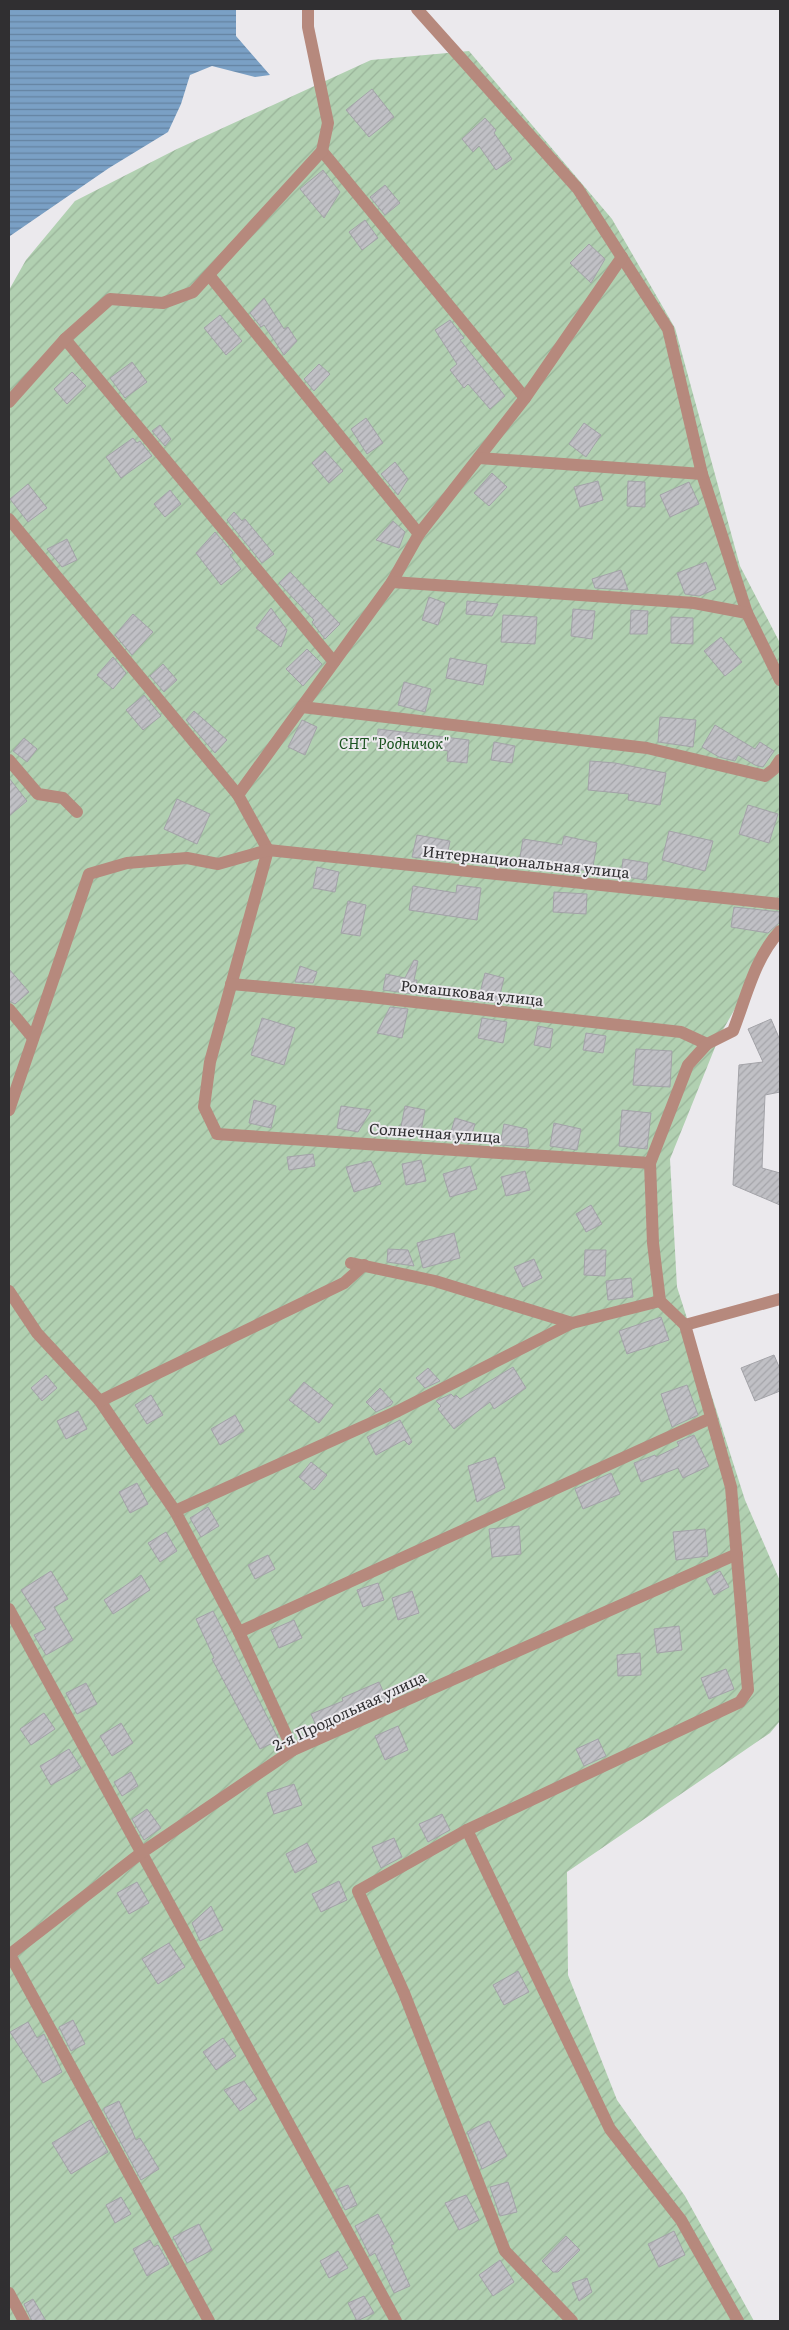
<svg xmlns="http://www.w3.org/2000/svg" width="789" height="2330" viewBox="0 0 789 2330" font-family="Literata,serif">
  <style>
    .garden { fill: url(#garden-furrows) }
    .water { fill: url(#water-rules) }
    .building { fill: url(#building-hatch); stroke: #a3a3a8 }
    .lines { fill: none; stroke-linecap: round; stroke-linejoin: round }
    .minor { stroke: #b6897d; stroke-width: 12 }
    .labels { text-anchor: middle; dominant-baseline: central; stroke-width: 4; stroke-linejoin: round; paint-order: stroke }
    .park-label { font-size: 15px; font-style: italic; fill: #1b5320; stroke: #ebe9ed }
    .street-label { font-size: 15px; fill: #302f31; stroke: #ebe9ed }
  </style>
  <defs>
    <pattern id="garden-furrows" width="10" height="10" patternUnits="userSpaceOnUse" patternTransform="scale(1.25)"><rect width="10" height="10" fill="#b1d0b1"/><path d="M-1 1l2-2M0 10L10 0M9 11l2-2" fill="none" stroke="#99b399"/></pattern>
    <pattern id="water-rules" width="6" height="5" patternUnits="userSpaceOnUse" patternTransform="scale(1.25)"><rect width="6" height="5" fill="#7aa0c5"/><path d="M0 2.5h6" fill="none" stroke="#6483a1"/></pattern>
    <pattern id="building-hatch" width="6" height="6" patternUnits="userSpaceOnUse" patternTransform="scale(1.25)"><rect width="6" height="6" fill="#c0c0c5"/><path d="M-1 1l2-2M0 6l6-6M5 7l2-2" fill="none" stroke="#a5a5aa"/></pattern>
  </defs>
  <rect width="100%" height="100%" fill="#ebe9ed"/>
  <path class="garden" d="M469 51 612 219 675 328 740 566 780 643V921L777 935 720 1035 670 1159 677 1287 745 1500 780 1581V1721L770 1733 567 1872 568 1975 617 2100 685 2196 754 2321H9V290L26 260 75 201 177 149 371 60Z"/>
  <path class="water" d="M9 9H236V36L270 75 255 77 212 66 190 75 181 104 168 132 109 168 10 236 9 239Z"/>
  <g class="building">
    <path d="M372 89 394 117 369 137 346 110Z"/>
    <path d="M485 118 496 130 494 133 512 159 496 170 479 146 473 152 462 139Z"/>
    <path d="M323 170 340 192 324 218 300 189Z"/>
    <path d="M385 185 400 203 385 215 370 197Z"/>
    <path d="M365 220 378 238 362 250 349 232Z"/>
    <path d="M589 244 605 259 591 283 570 263Z"/>
    <path d="M264 298 284 329 288 327 297 341 284 355 264 325 261 327 250 313Z"/>
    <path d="M220 315 242 341 226 355 204 328Z"/>
    <path d="M450 320 464 338 460 340 505 396 490 409 468 384 464 388 450 370 457 364 435 330Z"/>
    <path d="M132 362 147 382 125 398 110 378Z"/>
    <path d="M319 364 330 374 314 391 304 379Z"/>
    <path d="M72 372 86 386 67 404 54 389Z"/>
    <path d="M366 418 383 443 367 454 351 429Z"/>
    <path d="M584 423 601 435 586 457 569 444Z"/>
    <path d="M160 425 171 439 165 446 152 431Z"/>
    <path d="M133 438 137 443 140 441 152 456 121 478 106 457Z"/>
    <path d="M325 451 343 471 329 483 312 463Z"/>
    <path d="M395 462 408 479 398 495 381 474Z"/>
    <path d="M492 473 507 487 489 506 474 493Z"/>
    <path d="M598 481 603 500 580 507 574 487Z"/>
    <path d="M628 481 645 482V507L627 506Z"/>
    <path d="M689 482 699 504 670 517 660 495Z"/>
    <path d="M28 484 47 508 28 522 10 499Z"/>
    <path d="M170 490 181 504 165 517 154 504Z"/>
    <path d="M234 512 242 521 245 519 274 554 262 563 227 520Z"/>
    <path d="M393 521 405 532 399 548 376 540Z"/>
    <path d="M215 532 233 553 230 555 241 569 221 585 196 553Z"/>
    <path d="M67 539 77 560 62 567 47 549Z"/>
    <path d="M706 562 716 589 699 596 685 594 677 573Z"/>
    <path d="M621 570 628 590 595 588 592 579Z"/>
    <path d="M290 572 340 624 325 639 312 622 314 620 279 583Z"/>
    <path d="M429 597 445 603 438 625 422 620Z"/>
    <path d="M467 601 498 604 492 616 466 614Z"/>
    <path d="M271 608 287 630 281 647 256 628Z"/>
    <path d="M573 609 595 611 592 639 571 636Z"/>
    <path d="M631 610 648 611 647 634H630Z"/>
    <path d="M133 614 153 632 132 655 115 635Z"/>
    <path d="M503 615 537 617 535 644 501 642Z"/>
    <path d="M671 617 693 618V644L671 643Z"/>
    <path d="M721 637 742 662 725 676 704 651Z"/>
    <path d="M307 649 322 664 303 686 286 669Z"/>
    <path d="M113 657 126 673 113 689 97 675Z"/>
    <path d="M450 658 487 665 483 685 446 678Z"/>
    <path d="M163 664 177 680 164 692 150 676Z"/>
    <path d="M404 682 431 689 425 712 398 705Z"/>
    <path d="M144 695 161 716 143 730 126 710Z"/>
    <path d="M194 711 227 740 215 753 186 720Z"/>
    <path d="M660 717 696 720 693 747 658 742Z"/>
    <path d="M302 720 317 727 305 755 288 747Z"/>
    <path d="M715 725 755 749 760 742 774 751 763 767 755 765 738 755 735 761 719 757 702 747Z"/>
    <path d="M378 729 469 740 467 763 447 761 448 751 397 742 396 747 377 746Z"/>
    <path d="M24 738 37 749 27 762 13 751Z"/>
    <path d="M494 742 515 746 512 763 491 760Z"/>
    <path d="M590 761 615 763 666 773 660 805 628 800 629 794 588 790Z"/>
    <path d="M9 778 27 801 9 816Z"/>
    <path d="M177 799 210 814 197 844 164 829Z"/>
    <path d="M748 805 778 814 769 843 739 834Z"/>
    <path d="M669 831 713 841 705 871 662 860Z"/>
    <path d="M417 835 450 841 446 861 412 857Z"/>
    <path d="M564 836 597 843 592 872 520 857 523 839 562 845Z"/>
    <path d="M623 859 648 863 646 880 621 876Z"/>
    <path d="M317 867 339 872 335 892 313 888Z"/>
    <path d="M457 885 481 888 477 920 409 910 413 886 456 893Z"/>
    <path d="M554 892 587 894 586 914 553 912Z"/>
    <path d="M348 901 366 905 360 936 341 933Z"/>
    <path d="M734 907 780 912 779 923 768 933 731 927Z"/>
    <path d="M414 960 418 961 414 980H417L415 994 383 990 386 974 405 978Z"/>
    <path d="M300 966 317 972 313 983 295 982Z"/>
    <path d="M9 969 29 992 15 1004 9 1001Z"/>
    <path d="M485 973 504 978 498 1003 446 997 447 987 480 993Z"/>
    <path d="M390 1007 408 1009 402 1038 377 1033Z"/>
    <path d="M262 1018 295 1028 284 1065 251 1055Z"/>
    <path d="M482 1018 507 1022 503 1043 478 1038Z"/>
    <path d="M771 1019 780 1040V1092L765 1095 762 1168 780 1173V1205L733 1185 739 1065 763 1062 748 1029Z"/>
    <path d="M538 1026 553 1029 550 1048 534 1045Z"/>
    <path d="M586 1033 606 1036 603 1053 583 1050Z"/>
    <path d="M636 1049 672 1051 670 1087 633 1085Z"/>
    <path d="M254 1100 276 1106 271 1128 249 1123Z"/>
    <path d="M341 1106 371 1110 358 1132 337 1128Z"/>
    <path d="M405 1106 425 1110 420 1136 400 1132Z"/>
    <path d="M622 1110 651 1113 647 1149 619 1146Z"/>
    <path d="M455 1118 475 1124 469 1143 449 1139Z"/>
    <path d="M554 1123 581 1129 577 1150 550 1146Z"/>
    <path d="M504 1124 527 1129 529 1147 500 1145Z"/>
    <path d="M313 1154 315 1166 289 1170 287 1157Z"/>
    <path d="M421 1160 426 1181 406 1185 402 1164Z"/>
    <path d="M371 1161 381 1184 354 1192 346 1167Z"/>
    <path d="M470 1166 477 1189 450 1197 443 1174Z"/>
    <path d="M525 1171 530 1190 506 1196 501 1177Z"/>
    <path d="M591 1205 602 1224 586 1232 576 1214Z"/>
    <path d="M454 1233 460 1258 423 1268 417 1243Z"/>
    <path d="M388 1249 408 1250 414 1266 387 1262Z"/>
    <path d="M585 1250H606L605 1276 584 1275Z"/>
    <path d="M534 1259 542 1278 523 1287 514 1267Z"/>
    <path d="M631 1278 633 1297 608 1300 606 1281Z"/>
    <path d="M661 1317 669 1340 627 1354 619 1331Z"/>
    <path d="M774 1355 780 1369V1391L755 1401 741 1368Z"/>
    <path d="M513 1367 526 1388 494 1409 490 1402 454 1429 438 1409 441 1406 436 1401 451 1394 454 1397 456 1395 460 1399Z"/>
    <path d="M428 1368 440 1381 425 1388 416 1378Z"/>
    <path d="M46 1375 57 1388 42 1401 31 1388Z"/>
    <path d="M304 1382 333 1405 319 1423 289 1400Z"/>
    <path d="M687 1385 698 1415 672 1427 661 1394Z"/>
    <path d="M380 1388 393 1402 391 1405 376 1412 366 1402Z"/>
    <path d="M151 1395 163 1415 147 1424 135 1405Z"/>
    <path d="M78 1411 87 1429 66 1439 57 1421Z"/>
    <path d="M235 1415 244 1431 220 1445 211 1429Z"/>
    <path d="M400 1420 412 1442 409 1445 404 1440 376 1455 367 1437Z"/>
    <path d="M694 1435 709 1466 683 1478 678 1468 641 1482 634 1463 655 1455 656 1457 679 1446 677 1442Z"/>
    <path d="M495 1457 505 1488 477 1502 468 1466Z"/>
    <path d="M311 1462 327 1475 314 1490 299 1477Z"/>
    <path d="M611 1473 620 1494 583 1509 575 1489Z"/>
    <path d="M137 1483 148 1504 130 1513 119 1492Z"/>
    <path d="M208 1507 219 1526 201 1537 190 1518Z"/>
    <path d="M519 1526 521 1554 492 1557 489 1529Z"/>
    <path d="M705 1529 708 1556 676 1560 673 1532Z"/>
    <path d="M166 1532 177 1551 160 1562 148 1543Z"/>
    <path d="M268 1555 275 1569 255 1579 248 1565Z"/>
    <path d="M51 1571 68 1599 54 1607 73 1640 46 1655 34 1635 46 1629 21 1590Z"/>
    <path d="M720 1571 729 1587 714 1595 706 1579Z"/>
    <path d="M141 1575 150 1590 113 1614 104 1600Z"/>
    <path d="M378 1583 384 1600 363 1607 357 1590Z"/>
    <path d="M412 1591 419 1613 398 1620 392 1598Z"/>
    <path d="M213 1611 279 1740 260 1749 212 1659 214 1658 196 1619Z"/>
    <path d="M294 1620 302 1638 279 1648 271 1630Z"/>
    <path d="M679 1626 682 1650 657 1653 654 1629Z"/>
    <path d="M640 1653 641 1675 618 1676 617 1655Z"/>
    <path d="M726 1669 734 1689 709 1699 701 1678Z"/>
    <path d="M379 1682 387 1700 318 1730 311 1714 343 1701 342 1698Z"/>
    <path d="M86 1683 97 1704 77 1714 66 1693Z"/>
    <path d="M44 1713 55 1729 31 1745 20 1729Z"/>
    <path d="M121 1723 133 1743 112 1756 100 1736Z"/>
    <path d="M398 1726 408 1750 385 1760 375 1736Z"/>
    <path d="M598 1739 606 1756 584 1766 576 1749Z"/>
    <path d="M69 1749 81 1768 51 1785 40 1766Z"/>
    <path d="M131 1772 138 1786 122 1796 114 1782Z"/>
    <path d="M294 1784 302 1805 274 1814 267 1793Z"/>
    <path d="M147 1809 161 1828 144 1840 132 1819Z"/>
    <path d="M442 1814 450 1830 428 1842 419 1824Z"/>
    <path d="M394 1838 402 1857 381 1868 372 1847Z"/>
    <path d="M307 1843 317 1862 295 1873 286 1854Z"/>
    <path d="M339 1881 347 1900 321 1912 312 1894Z"/>
    <path d="M137 1882 149 1903 129 1914 117 1893Z"/>
    <path d="M211 1906 223 1930 200 1941 192 1923Z"/>
    <path d="M169 1943 185 1967 158 1984 142 1959Z"/>
    <path d="M518 1971 529 1992 504 2005 493 1985Z"/>
    <path d="M73 2020 85 2044 71 2051 59 2027Z"/>
    <path d="M28 2022 37 2038 44 2034 62 2072 43 2083 10 2032Z"/>
    <path d="M223 2038 236 2056 216 2070 203 2052Z"/>
    <path d="M244 2081 257 2099 240 2111 224 2090Z"/>
    <path d="M119 2101 136 2140 140 2138 159 2169 141 2180 104 2111V2108Z"/>
    <path d="M90 2120 108 2152 71 2174 52 2143Z"/>
    <path d="M489 2121 507 2156 482 2169 467 2132Z"/>
    <path d="M508 2182 517 2212 500 2216 490 2187Z"/>
    <path d="M348 2185 357 2205 345 2210 335 2190Z"/>
    <path d="M466 2195 479 2220 459 2230 445 2203Z"/>
    <path d="M121 2197 131 2214 115 2223 106 2205Z"/>
    <path d="M378 2214 394 2244 391 2245 410 2286 394 2293 375 2253 370 2256 355 2226Z"/>
    <path d="M199 2224 212 2250 187 2263 173 2237Z"/>
    <path d="M674 2231 685 2255 659 2267 648 2244Z"/>
    <path d="M566 2236 580 2250 558 2272H553L542 2261Z"/>
    <path d="M150 2240 154 2247 158 2245 169 2264 147 2276 133 2249Z"/>
    <path d="M338 2251 348 2268 329 2278 320 2261Z"/>
    <path d="M500 2260 514 2282 493 2296 479 2275Z"/>
    <path d="M587 2278 592 2292 579 2301 572 2283Z"/>
    <path d="M364 2296 374 2313 357 2321 348 2303Z"/>
    <path d="M33 2299 46 2321H32L24 2304Z"/>
  </g>
  <g class="lines">
    <g class="minor">
      <path d="M417 9 578 189 668 329 702 474 747 613 780 680"/>
      <path d="M322 151 525 398"/>
      <path d="M622 257 525 398 419 534 392 582 238 795 268 850 210 1062 204 1107 217 1134 650 1163"/>
      <path d="M209 275 419 534"/>
      <path d="M65 339 334 662"/>
      <path d="M9 402 65 339 110 299 163 303 193 292 322 151 328 123 308 27V9"/>
      <path d="M479 458 702 474"/>
      <path d="M9 519 238 795"/>
      <path d="M392 582 694 603 747 613"/>
      <path d="M302 707 647 748 765 776 774 769 780 760"/>
      <path d="M9 760 38 794 63 798 77 812"/>
      <path d="M231 984 361 996 681 1032 707 1044"/>
      <path d="M9 1009 33 1038"/>
      <path d="M9 1110 89 874 127 863 187 858 218 864 268 850 780 904"/>
      <path d="M351 1263 435 1281 572 1323 660 1301"/>
      <path d="M9 1291 37 1333 100 1401 175 1511 239 1632 293 1750"/>
      <path d="M685 1325 780 1299"/>
      <path d="M100 1401 344 1283 364 1265"/>
      <path d="M175 1511 398 1411 572 1323"/>
      <path d="M9 1609 396 2321"/>
      <path d="M239 1632 711 1418"/>
      <path d="M467 1830 610 2129 681 2220 738 2321"/>
      <path d="M9 1953 209 2321"/>
      <path d="M9 1955 141 1853 293 1750 737 1554"/>
      <path d="M9 2293 24 2321"/>
      <path d="M572 2321 505 2251 404 1993 358 1891 467 1830 740 1702 748 1690 731 1487 685 1325 660 1301 653 1243 650 1163 688 1065 707 1044 733 1031C746 998 755 957 780 931"/>
    </g>
  </g>
  <g class="labels">
    <g class="park-label">
      <text x="394" y="742">СНТ "Родничок"</text>
    </g>
    <g class="street-label">
      <text transform="translate(526 861) rotate(6)">Интернациональная улица</text>
      <text transform="translate(472 992) rotate(6)">Ромашковая улица</text>
      <text transform="translate(435 1132) rotate(4)">Солнечная улица</text>
      <text transform="translate(349 1710) rotate(-25)">2-я Продольная улица</text>
    </g>
  </g>
  <rect width="789" height="2330" fill="none" stroke="#302f31" stroke-width="20"/>
</svg>
